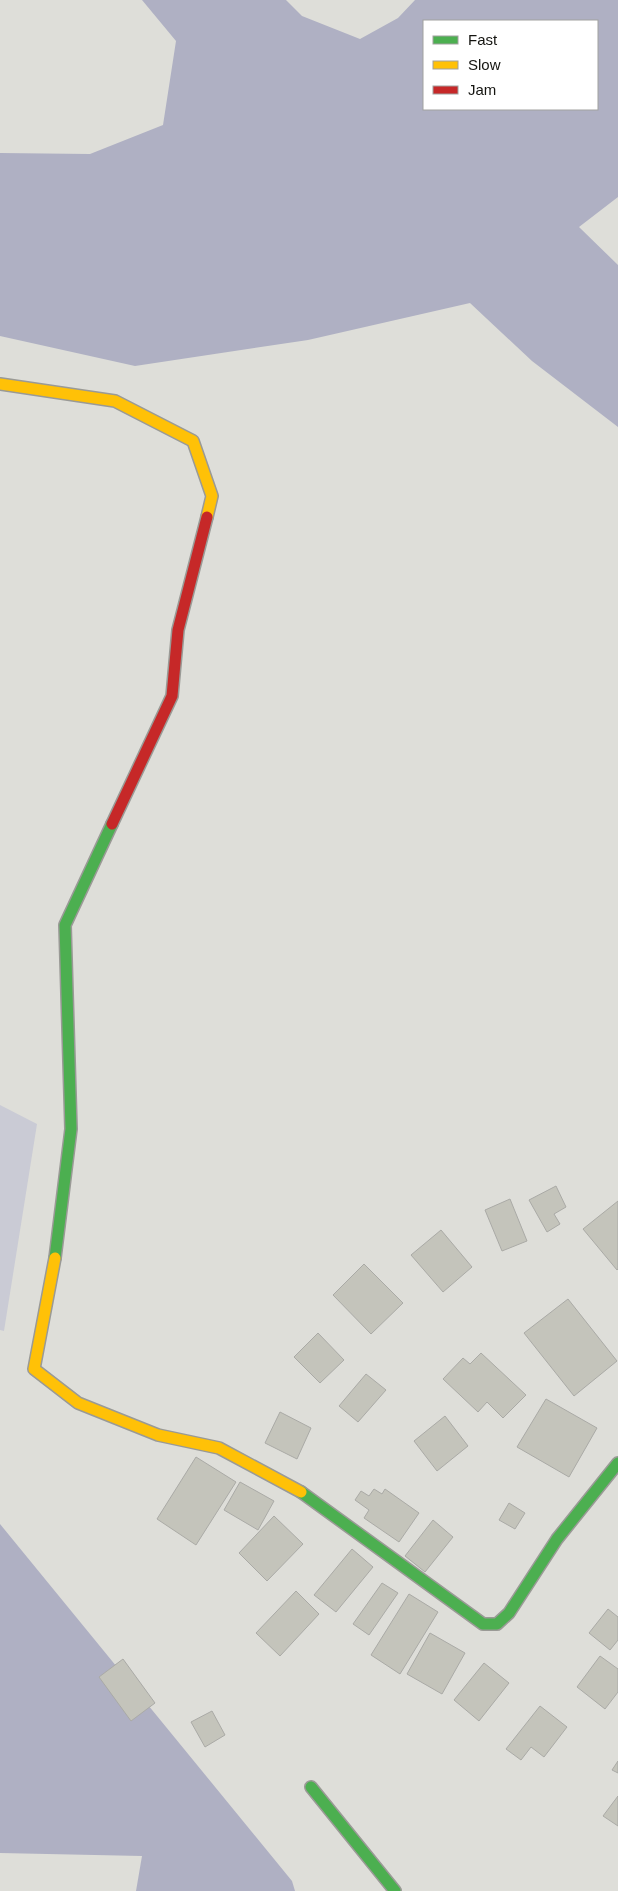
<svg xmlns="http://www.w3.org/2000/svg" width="618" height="1891" viewBox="0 0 618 1891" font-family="Arial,sans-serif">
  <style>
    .green { fill: #cacbd5 }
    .water { fill: #afb0c3; fill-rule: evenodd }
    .building { fill: #c4c4bb; stroke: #aaaaa6 }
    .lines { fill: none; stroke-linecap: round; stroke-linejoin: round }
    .fast-casing { stroke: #9a9a96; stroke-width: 14 }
    .slow-casing { stroke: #9a9a96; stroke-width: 14 }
    .jam-casing { stroke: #9a9a96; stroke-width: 14 }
    .fast { stroke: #4caf50; stroke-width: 11 }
    .slow { stroke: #ffc107; stroke-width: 11 }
    .jam { stroke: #c62828; stroke-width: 11 }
  </style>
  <rect width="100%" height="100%" fill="#deded9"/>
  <path class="green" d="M0 1105 37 1124 4 1331 0 1330Z"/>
  <g class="water">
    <path d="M142 0H286L302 16 360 39 398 18 415 0H618V197L579 227 618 265V427L532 361 470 303 308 340 135 366 0 336V153L90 154 163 125 176 41ZM597 21V109H424V21Z"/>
    <path d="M0 1524 292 1881 295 1891H136L142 1856 0 1853Z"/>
  </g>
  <g class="building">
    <path d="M556 1186 566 1207 554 1214 560 1224 547 1232 529 1200Z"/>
    <path d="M510 1199 527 1241 502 1251 485 1210Z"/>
    <path d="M618 1201V1269L617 1270 583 1229Z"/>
    <path d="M441 1230 472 1267 443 1292 411 1255Z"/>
    <path d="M364 1264 403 1303 371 1334 333 1295Z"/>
    <path d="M568 1299 617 1361 574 1396 524 1333Z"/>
    <path d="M318 1333 344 1360 320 1383 294 1357Z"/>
    <path d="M481 1353 526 1395 503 1418 487 1402 478 1412 443 1379 463 1358 470 1364Z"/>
    <path d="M366 1374 386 1390 358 1422 339 1406Z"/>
    <path d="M546 1399 597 1428 569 1477 517 1447Z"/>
    <path d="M280 1412 311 1428 297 1459 265 1443Z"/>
    <path d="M445 1416 468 1446 437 1471 414 1441Z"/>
    <path d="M196 1457 236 1482 196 1545 157 1519Z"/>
    <path d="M240 1482 274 1501 258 1530 224 1510Z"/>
    <path d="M374 1489 382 1494 385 1489 419 1513 399 1542 364 1518 369 1510 355 1500 361 1491 369 1496Z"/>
    <path d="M509 1503 525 1513 515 1529 499 1520Z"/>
    <path d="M274 1516 303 1544 267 1581 239 1553Z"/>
    <path d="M433 1520 453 1537 425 1572 405 1556Z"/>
    <path d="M352 1549 373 1567 336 1612 314 1595Z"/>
    <path d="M382 1583 398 1593 369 1635 353 1624Z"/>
    <path d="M296 1591 319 1614 280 1656 256 1633Z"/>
    <path d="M409 1594 438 1612 400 1674 371 1655Z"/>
    <path d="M608 1609 618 1617V1640L610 1650 589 1633Z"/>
    <path d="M430 1633 465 1653 442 1694 407 1674Z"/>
    <path d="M600 1656 618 1669V1692L605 1709 577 1687Z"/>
    <path d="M123 1659 155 1703 131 1721 99 1677Z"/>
    <path d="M484 1663 509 1683 479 1721 454 1700Z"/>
    <path d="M540 1706 567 1727 544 1757 531 1747 521 1760 506 1749Z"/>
    <path d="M212 1711 225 1735 205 1747 191 1722Z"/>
    <path d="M618 1761V1773L612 1770Z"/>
    <path d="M618 1796V1826L603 1816Z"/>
  </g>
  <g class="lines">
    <defs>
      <g id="fast">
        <path d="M55 1258 71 1129 65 925 112 824"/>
        <path d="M301 1492 483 1624H497L509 1613 557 1539 618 1463"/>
        <path d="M311 1787 395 1891"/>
      </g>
      <g id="slow">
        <path d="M0 384 115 401 193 441 212 496 207 517"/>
        <path d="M55 1258 34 1369 78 1403 158 1435 219 1448 301 1492"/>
      </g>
      <path id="jam" d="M112 824 172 696 178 630 207 517"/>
    </defs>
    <use href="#fast" class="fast-casing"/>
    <use href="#slow" class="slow-casing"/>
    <use href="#jam" class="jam-casing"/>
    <use href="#fast" class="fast"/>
    <use href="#slow" class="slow"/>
    <use href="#jam" class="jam"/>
  </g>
  <rect x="423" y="20" width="175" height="90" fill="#ffffff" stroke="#a1a19f"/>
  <rect x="433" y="36" width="25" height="8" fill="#4caf50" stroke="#a1a19f"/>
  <text x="468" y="45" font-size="15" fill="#141410">Fast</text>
  <rect x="433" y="61" width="25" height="8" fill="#ffc107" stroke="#a1a19f"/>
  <text x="468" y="70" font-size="15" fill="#141410">Slow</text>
  <rect x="433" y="86" width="25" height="8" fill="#c62828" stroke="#a1a19f"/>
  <text x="468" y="95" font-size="15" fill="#141410">Jam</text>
</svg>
